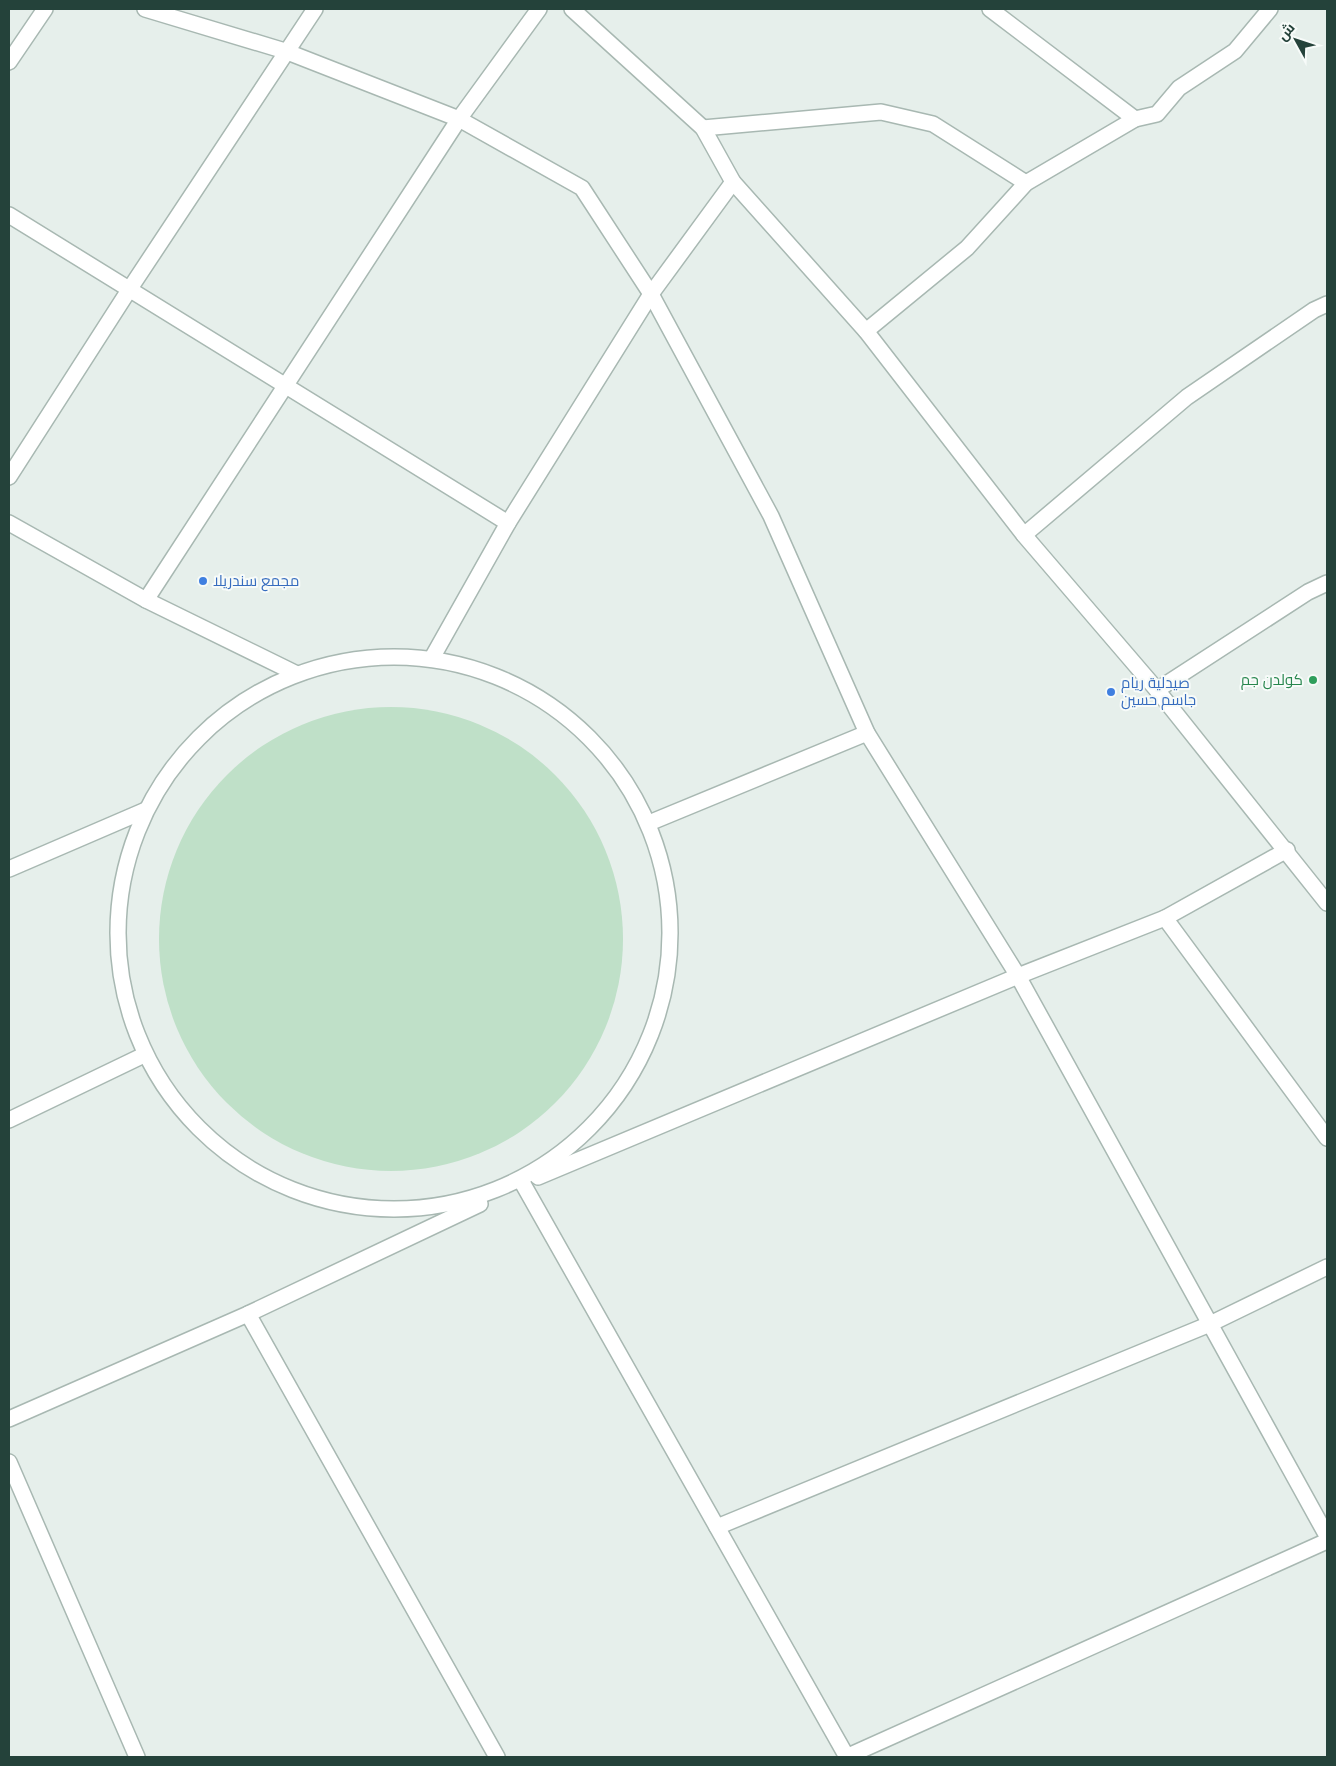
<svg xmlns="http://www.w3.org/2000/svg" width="1336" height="1766" viewBox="0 0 1336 1766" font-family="'Fira Sans',Cairo,sans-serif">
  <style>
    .green { fill: #bfe0c8 }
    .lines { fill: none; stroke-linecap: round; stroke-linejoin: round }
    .minor-casing { stroke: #a8b8b2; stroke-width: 18 }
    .minor { stroke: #fff; stroke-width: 15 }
    .shop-dot { fill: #3f7fe0; stroke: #f7fbf9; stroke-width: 2 }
    .leisure-dot { fill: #2e9e5b; stroke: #f7fbf9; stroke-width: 2 }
    .labels { text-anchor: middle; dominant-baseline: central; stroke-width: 4; stroke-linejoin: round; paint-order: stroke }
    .shop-label { font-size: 15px; fill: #366cbe; stroke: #f7fbf9; text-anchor: start }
    .leisure-label { font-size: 15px; fill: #27864d; stroke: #f7fbf9; text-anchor: end }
  </style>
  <rect width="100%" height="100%" fill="#e6efeb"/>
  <circle class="green" cx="391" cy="939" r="232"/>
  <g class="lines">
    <defs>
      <g id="minor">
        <path d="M145 9 285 51 459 119 582 188 651 294 771 516 867 733 1018 976 1327 1536"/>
        <path d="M572 9 703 128 733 182 866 331 1024 535 1157 690 1327 903"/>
        <path d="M990 9 1135 119"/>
        <path d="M9 62 45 9"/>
        <path d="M703 128 881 112 933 124 1026 183"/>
        <path d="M9 215 508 523"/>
        <path d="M866 331 967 248 1026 183 1135 119 1157 114 1179 88 1235 51 1270 9"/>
        <path d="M9 477 129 290 315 9"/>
        <path d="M9 523 146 600 297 674"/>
        <path d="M1024 535 1187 397 1314 310 1327 304"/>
        <path d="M146 600 459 119 539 9"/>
        <circle cx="394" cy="933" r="276"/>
        <path d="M432 658 508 523 651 294 733 182"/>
        <path d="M1157 690 1308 592 1327 583"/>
        <path d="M649 823 867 733"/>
        <path d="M9 869 146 810"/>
        <path d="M1165 918 1327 1138"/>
        <path d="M9 1120 144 1055"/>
        <path d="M538 1177 1018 976 1165 918 1287 850"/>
        <path d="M523 1184 847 1757"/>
        <path d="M248 1314 497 1757"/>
        <path d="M9 1419 248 1314 480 1204"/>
        <path d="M9 1462 137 1757"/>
        <path d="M717 1527 1210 1324 1327 1267"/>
        <path d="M846 1757 1327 1541"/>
      </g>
    </defs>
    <use href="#minor" class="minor-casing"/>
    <use href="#minor" class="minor"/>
  </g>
  <g class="shop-dot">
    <circle cx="203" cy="581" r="5"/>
    <circle cx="1111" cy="692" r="5"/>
  </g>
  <circle class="leisure-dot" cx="1313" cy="680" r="5"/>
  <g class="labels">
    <g class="shop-label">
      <text x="213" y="581">مجمع سندريلا</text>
      <text x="1121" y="683">صيدلية ريام<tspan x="1121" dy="17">جاسم حسين</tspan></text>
    </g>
    <g class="leisure-label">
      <text x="1303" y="680">كولدن جم</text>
    </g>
  </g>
  <rect width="1336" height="1766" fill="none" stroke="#24423a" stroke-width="20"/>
  <g transform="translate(1296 40) rotate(310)" stroke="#f7fbf9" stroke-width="4" paint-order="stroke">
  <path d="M0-4L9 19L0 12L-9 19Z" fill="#24423a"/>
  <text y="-8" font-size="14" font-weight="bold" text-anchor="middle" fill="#24423a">ش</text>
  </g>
</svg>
